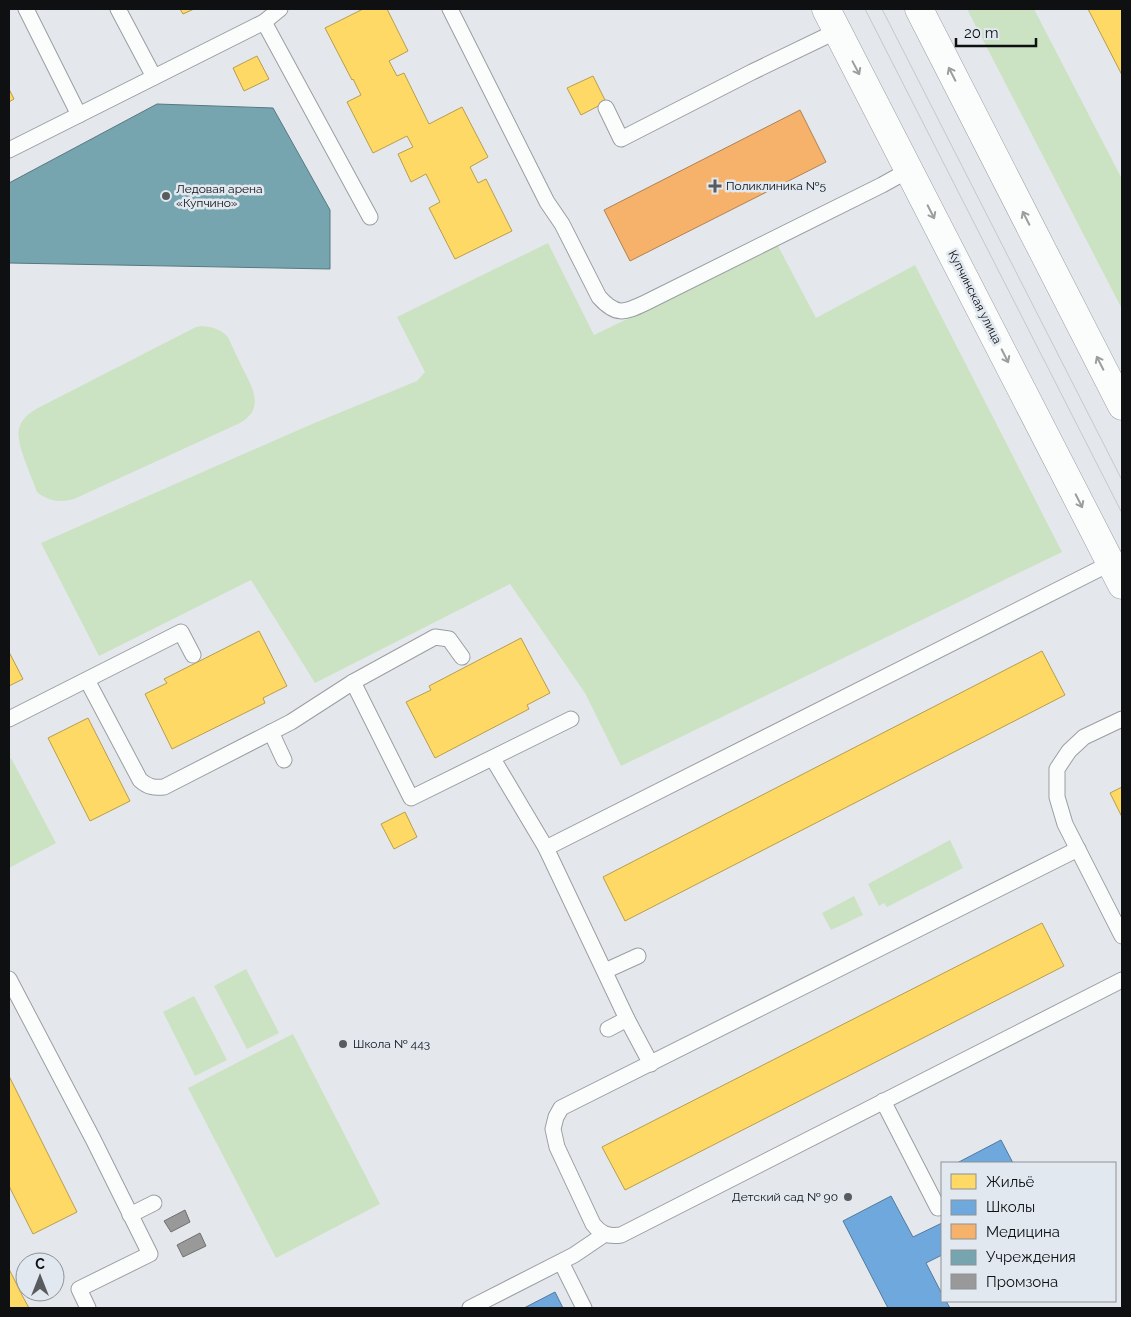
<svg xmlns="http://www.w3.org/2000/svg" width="1131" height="1317" viewBox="0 0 1131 1317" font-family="Raleway,sans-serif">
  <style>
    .green { fill: #cbe2c3 }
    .homes { fill: #ffd966; stroke: #b79d4d }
    .schools { fill: #6fa8dc; stroke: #527a9f }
    .health { fill: #f6b26b; stroke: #b08150 }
    .public { fill: #76a5af; stroke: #577880 }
    .industry { fill: #999; stroke: #6f7070 }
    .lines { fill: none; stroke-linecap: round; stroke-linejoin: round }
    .service-casing { stroke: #9b9ea0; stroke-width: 17 }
    .minor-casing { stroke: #9b9ea0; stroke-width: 29 }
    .service { stroke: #fbfcfc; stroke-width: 15 }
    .minor { stroke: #fbfcfc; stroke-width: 28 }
    .tram { stroke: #c7c8c9; stroke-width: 1 }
    .oneway { stroke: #9c9e9e }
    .poi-dot { fill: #595c5e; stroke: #e1e8ef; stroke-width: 2 }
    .labels { text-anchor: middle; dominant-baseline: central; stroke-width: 5; stroke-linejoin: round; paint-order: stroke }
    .poi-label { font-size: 12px; fill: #0e1012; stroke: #e1e8ef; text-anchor: start }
    .street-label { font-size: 12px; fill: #0e1012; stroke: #e1e8ef }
  </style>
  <rect width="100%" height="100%" fill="#e4e8ec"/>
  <g class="green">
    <path d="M967 9H1034L1122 179V309Z"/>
    <path d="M548 243 594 335 778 246 816 318 915 265 1062 552 621 766 585 693 510 584 315 683 251 580 99 656 41 543 312 424 417 381 425 372 397 317Z"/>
    <path d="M202 326C213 327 220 329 228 337 233 348 238 359 243 369 253 389 265 408 240 423L74 499C60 503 48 501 37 492 33 481 28 470 24 458 16 435 14 421 38 408L196 327Z"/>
    <path d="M11 758 56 843 9 868V760Z"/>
    <path d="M950 840 963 868 887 907 884 903 879 906 868 884Z"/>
    <path d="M854 896 863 915 831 930 822 913Z"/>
    <path d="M246 969 279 1033 247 1049 214 986Z"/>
    <path d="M194 996 227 1060 195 1076 163 1012Z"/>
    <path d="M293 1034 380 1204 276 1258 188 1088Z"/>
  </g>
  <g class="homes">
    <path d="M180 9H194L183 14Z"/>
    <path d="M363 9H387L408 51 389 61 397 76 404 73 429 124 462 107 488 157 470 167 478 183 486 179 512 231 455 259 429 208 440 202 426 174 411 182 398 154 413 147 407 136 373 153 347 102 361 95 353 79 352 80 325 28Z"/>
    <path d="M1088 9H1122V75Z"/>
    <path d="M257 56 269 79 244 91 233 68Z"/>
    <path d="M593 76 606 102 581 115 567 88Z"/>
    <path d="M9 89 14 99 9 102Z"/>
    <path d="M259 631 287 686 263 698 265 703 172 749 145 694 167 683 164 679Z"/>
    <path d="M521 638 550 693 527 705 529 709 435 758 406 702 431 690 429 686Z"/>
    <path d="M1042 651 1065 695 625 921 603 877Z"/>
    <path d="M9 652 23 679 9 686Z"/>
    <path d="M88 718 130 801 90 821 48 738Z"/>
    <path d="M1122 787V817L1110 793Z"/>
    <path d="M405 812 417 837 394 849 381 824Z"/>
    <path d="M1042 923 1064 966 625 1190 602 1147Z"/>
    <path d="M9 1076 77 1212 33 1234 9 1186Z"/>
    <path d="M9 1269 23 1297 29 1308H9Z"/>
  </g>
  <g class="schools">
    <path d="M1001 1140 1013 1163H957Z"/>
    <path d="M891 1196 913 1237 942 1223V1255L926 1263 942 1294V1301H946L950 1308H888L843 1221Z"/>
    <path d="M555 1292 563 1308H524Z"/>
  </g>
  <path class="health" d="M800 110 826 162 630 261 604 210Z"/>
  <path class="public" d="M157 104 273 108 330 210V269L9 263V183Z"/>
  <g class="industry">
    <path d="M185 1210 190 1222 171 1232 164 1221Z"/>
    <path d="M200 1233 206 1246 183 1257 177 1245Z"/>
  </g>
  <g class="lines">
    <defs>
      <g id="service">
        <path d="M26 9 79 115"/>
        <path d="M118 9 154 77"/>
        <path d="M450 9 547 202 562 224 599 297C616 316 624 313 645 303L882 185 909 170"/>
        <path d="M264 22 370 217"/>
        <path d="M606 108 621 139 752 72 837 31"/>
        <path d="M9 150 264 22 280 9"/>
        <path d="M87 680 140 780C148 787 154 788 164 787L291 722 353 682 435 637 449 639 462 657"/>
        <path d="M353 682 411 798 571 719"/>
        <path d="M9 719 181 632 193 655"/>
        <path d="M1122 719 1084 737 1069 751 1057 769V797L1065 824 1122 936"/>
        <path d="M271 732 284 760"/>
        <path d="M493 759 546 848 627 1019 651 1064"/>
        <path d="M546 848 1111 563"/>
        <path d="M1078 849 561 1108 556 1117 553 1129 557 1147 593 1224C601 1234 608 1237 621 1235L1122 980"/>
        <path d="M605 971 638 956"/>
        <path d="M9 979 93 1139 150 1254 79 1289 88 1308"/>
        <path d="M608 1029 627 1019"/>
        <path d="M883 1101 938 1208"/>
        <path d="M130 1215 154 1203"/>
        <path d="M561 1262 584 1308"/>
        <path d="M470 1308 574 1255 605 1234"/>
      </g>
      <g id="minor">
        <path d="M826 9 1122 585"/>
        <path d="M919 9 1122 406"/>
      </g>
    </defs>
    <use href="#service" class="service-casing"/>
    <use href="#minor" class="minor-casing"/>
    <use href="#service" class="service"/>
    <use href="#minor" class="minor"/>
    <g class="tram">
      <path d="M865 9 1122 513"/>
      <path d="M882 9 1122 480"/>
    </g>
  </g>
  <defs><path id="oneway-shaft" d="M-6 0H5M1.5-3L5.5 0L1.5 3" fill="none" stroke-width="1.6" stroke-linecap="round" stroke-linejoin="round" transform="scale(1.25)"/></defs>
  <g class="oneway">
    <use href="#oneway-shaft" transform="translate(856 68) rotate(62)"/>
    <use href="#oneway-shaft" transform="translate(952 74) rotate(-117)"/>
    <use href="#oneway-shaft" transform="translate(931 212) rotate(63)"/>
    <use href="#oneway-shaft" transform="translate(1026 218) rotate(-117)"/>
    <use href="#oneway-shaft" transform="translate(1005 356) rotate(63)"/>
    <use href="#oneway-shaft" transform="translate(1100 363) rotate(-117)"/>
    <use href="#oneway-shaft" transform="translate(1079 501) rotate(63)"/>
  </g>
  <g class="poi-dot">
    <path d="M712.5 178.5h5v5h5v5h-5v5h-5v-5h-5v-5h5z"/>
    <circle cx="166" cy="196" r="5"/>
    <circle cx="343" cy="1044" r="5"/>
    <circle cx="848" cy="1197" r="5"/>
  </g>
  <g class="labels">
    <g class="poi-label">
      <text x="726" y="186">Поликлиника №5</text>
      <text x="176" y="189">Ледовая арена<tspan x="176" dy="14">«Купчино»</tspan></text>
      <text x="353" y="1044">Школа № 443</text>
      <text x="838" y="1197" text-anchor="end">Детский сад № 90</text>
    </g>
    <g class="street-label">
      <text transform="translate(975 297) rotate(63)">Купчинская улица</text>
    </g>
  </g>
  <rect width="1131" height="1317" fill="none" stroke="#0e1012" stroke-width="20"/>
  <rect x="941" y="1162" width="175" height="140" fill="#e1e8ef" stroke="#8d9297"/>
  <rect x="951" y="1174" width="25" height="15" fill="#ffd966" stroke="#8d9297"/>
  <text x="986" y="1187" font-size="15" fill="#0e1012">Жильё</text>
  <rect x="951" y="1200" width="25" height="15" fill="#6fa8dc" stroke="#8d9297"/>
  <text x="986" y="1212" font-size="15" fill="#0e1012">Школы</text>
  <rect x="951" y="1224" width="25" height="15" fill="#f6b26b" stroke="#8d9297"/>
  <text x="986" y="1237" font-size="15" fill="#0e1012">Медицина</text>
  <rect x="951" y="1250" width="25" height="15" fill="#76a5af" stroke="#8d9297"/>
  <text x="986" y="1262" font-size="15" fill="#0e1012">Учреждения</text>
  <rect x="951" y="1274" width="25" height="15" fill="#999999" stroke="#8d9297"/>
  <text x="986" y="1287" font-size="15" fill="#0e1012">Промзона</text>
  <g transform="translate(40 1277)"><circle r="24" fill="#e1e8ef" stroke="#8d9297"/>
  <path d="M0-4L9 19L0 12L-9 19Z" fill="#595c5e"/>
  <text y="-8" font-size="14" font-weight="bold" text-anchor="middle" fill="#0e1012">С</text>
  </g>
  <path d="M956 38v8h80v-8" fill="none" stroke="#0e1012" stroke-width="2.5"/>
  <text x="964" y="38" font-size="15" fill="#0e1012" stroke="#e1e8ef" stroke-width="4" paint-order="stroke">20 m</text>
</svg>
